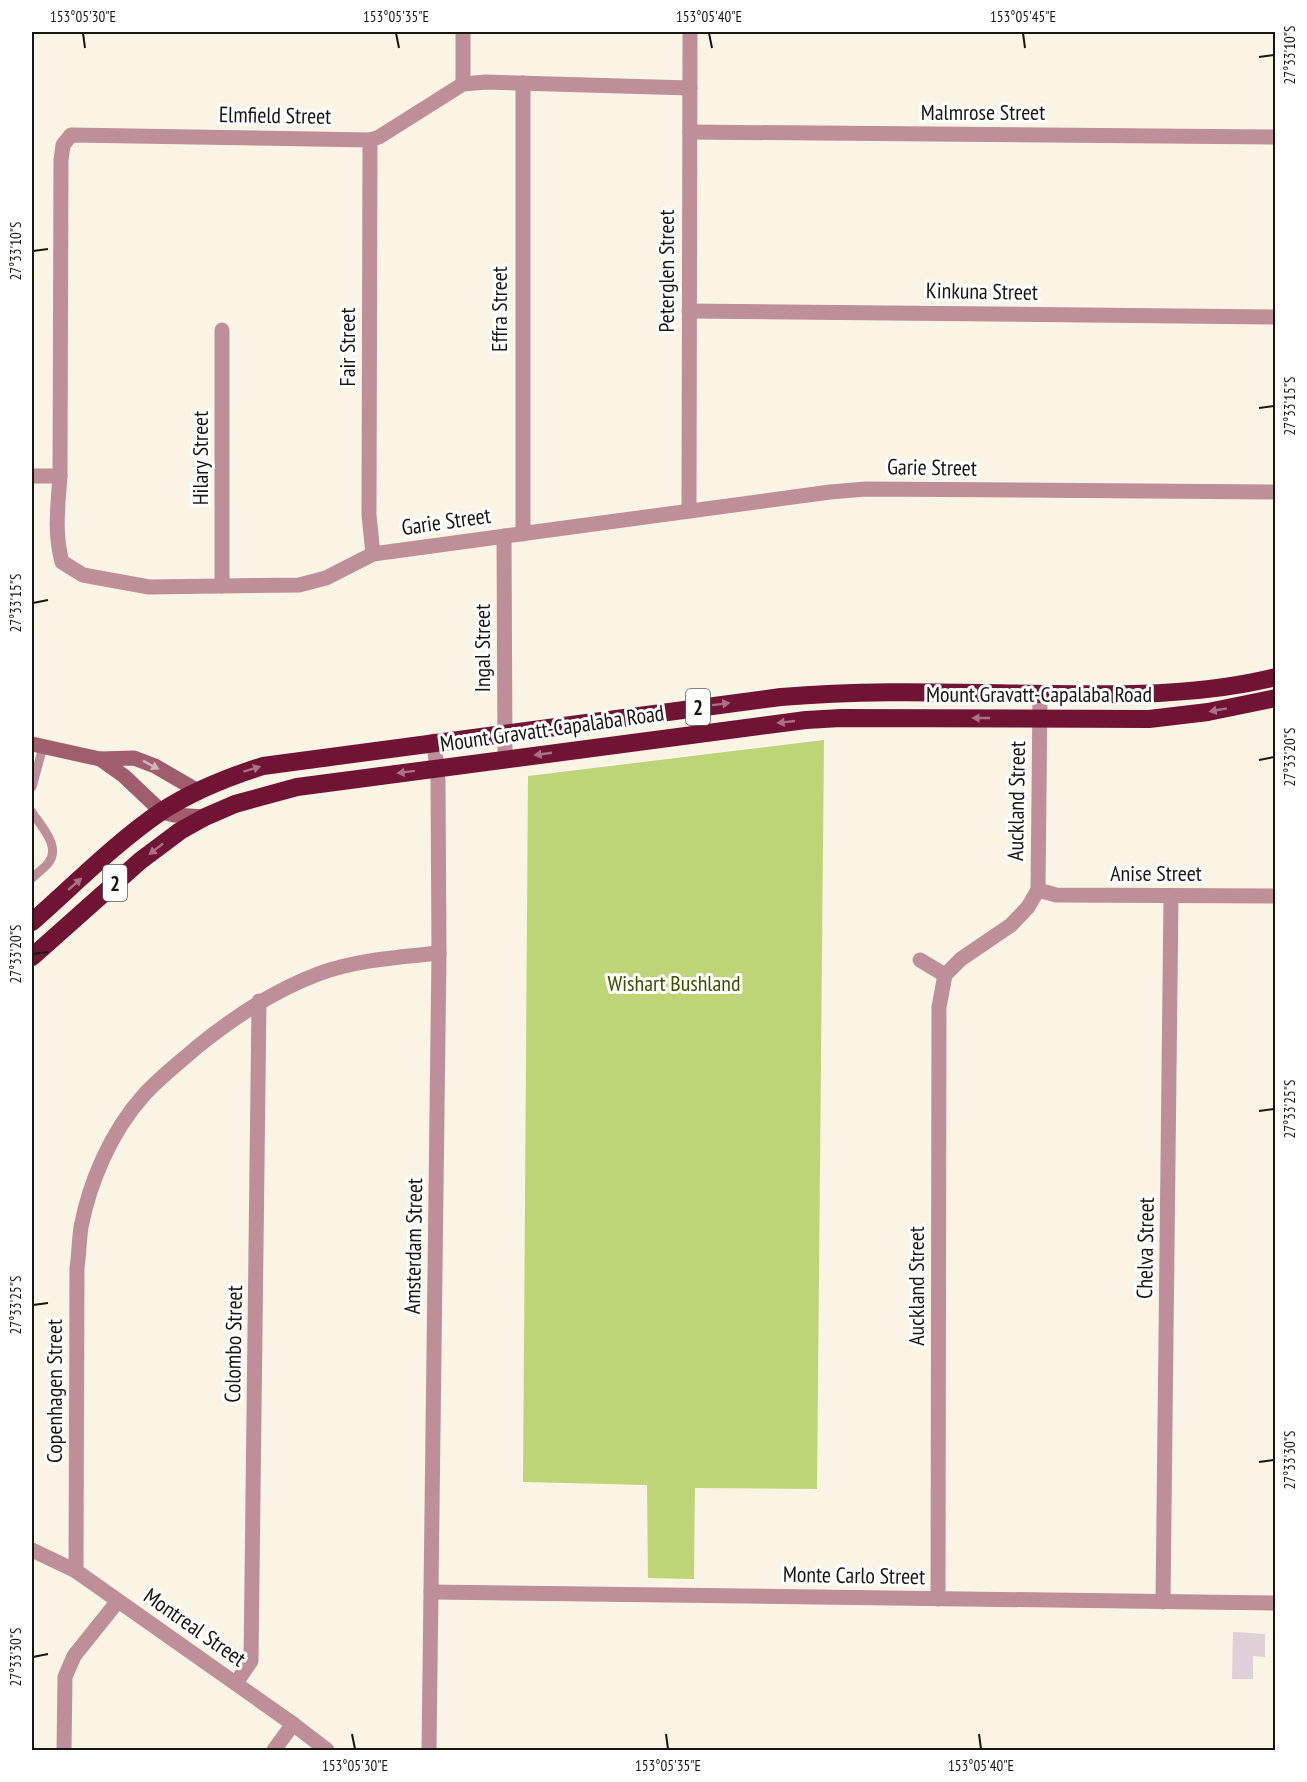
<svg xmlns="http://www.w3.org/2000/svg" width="1307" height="1782" viewBox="0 0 1307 1782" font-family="'PT Sans Narrow',sans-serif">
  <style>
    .green { fill: #bed577 }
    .building { fill: #dfd0da }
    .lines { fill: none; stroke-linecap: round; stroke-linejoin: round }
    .lane { stroke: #be8f99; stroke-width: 9 }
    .street { stroke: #be8f99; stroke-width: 15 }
    .secondary { stroke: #9f5d6d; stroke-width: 15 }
    .highway { stroke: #711335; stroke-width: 18 }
    .oneway { fill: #aa7186 }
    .oneway2 { fill: #d4b6bd }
    .ticks { fill: none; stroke: #181611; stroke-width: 2 }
    .labels { text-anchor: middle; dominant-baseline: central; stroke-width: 6; stroke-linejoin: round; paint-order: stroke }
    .shield { fill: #fff; stroke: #5d5c58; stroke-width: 1.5 }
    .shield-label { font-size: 21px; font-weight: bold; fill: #181611 }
    .street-label { font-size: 22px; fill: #181611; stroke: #fff }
    .park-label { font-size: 22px; fill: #414e00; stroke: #fff }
    .neatline { fill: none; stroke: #181611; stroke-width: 2 }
    .ticks-label { font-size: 15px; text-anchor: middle; fill: #181611 }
  </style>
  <rect width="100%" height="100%" fill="#faf4e5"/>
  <path class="green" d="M824 740 817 1489 695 1488 694 1579 648 1578 647 1485 523 1482 528 776Z"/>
  <path class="building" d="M1233 1632 1265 1634V1657L1253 1656V1679H1232Z"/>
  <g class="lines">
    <g class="lane">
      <path d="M32 787 43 747"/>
      <path d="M32 812C40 825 61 846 49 862 45 868 37 873 32 878"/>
    </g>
    <g class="street">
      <path d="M463 32V84"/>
      <path d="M690 88 486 82 463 84 379 137 370 140 71 135 63 145 61 160 60 476C58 505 54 533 62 562L83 575 149 587 299 585 326 578 373 554 830 492 866 489 1276 492"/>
      <path d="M690 132 1276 137"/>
      <path d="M370 140 369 515 373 554"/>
      <path d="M689 311 1276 317"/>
      <path d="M32 476H60"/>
      <path d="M689 511 690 32"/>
      <path d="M523 534V83"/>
      <path d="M504 536 505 759"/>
      <path d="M222 586V330"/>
      <path d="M1038 890 1056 895 1276 896"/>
      <path d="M920 960 945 975"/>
      <path d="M32 1550 76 1571 293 1724 327 1750"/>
      <path d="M76 1571 77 1268C79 1255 79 1241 81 1227 90 1181 111 1132 143 1096 159 1078 179 1063 197 1047 234 1017 273 991 318 974 356 960 399 957 439 953"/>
      <path d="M431 1592 1276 1603"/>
      <path d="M938 1599 939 1007 945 975 961 959 1011 925 1028 907 1038 890 1040 694"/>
      <path d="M1163 1602 1171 896"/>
      <path d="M236 1683 251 1661 259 1001"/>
      <path d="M64 1750 65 1677 74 1656 118 1601"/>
      <path d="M274 1750 293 1724"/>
      <path d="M429 1750 439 953 438 781 434 741"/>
    </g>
    <g class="secondary">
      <path d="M32 744 100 759 134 758 155 766 198 791"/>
      <path d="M100 759 124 776 162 812 174 815 205 817"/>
    </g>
    <g class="highway">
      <path d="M32 922C74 885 115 843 162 811 193 791 228 777 263 766L781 697C872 689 963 693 1054 694 1128 695 1204 695 1276 677"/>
      <path d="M32 957 140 861 180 831 205 817 235 804 297 787 806 720 841 718 1149 719 1208 712 1276 698"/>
    </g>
  </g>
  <defs><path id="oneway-solid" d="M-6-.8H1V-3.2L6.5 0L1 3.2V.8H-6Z" transform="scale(1.5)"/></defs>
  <g class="oneway">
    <use href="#oneway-solid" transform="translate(721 704) rotate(-7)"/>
    <use href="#oneway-solid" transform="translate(1218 710) rotate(170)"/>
    <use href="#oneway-solid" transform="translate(981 718) rotate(-180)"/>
    <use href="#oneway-solid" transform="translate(786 722) rotate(174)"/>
    <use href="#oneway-solid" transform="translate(543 754) rotate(172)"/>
    <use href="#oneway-solid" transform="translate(252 769) rotate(-17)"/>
    <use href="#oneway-solid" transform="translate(406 772) rotate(173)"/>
    <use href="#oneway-solid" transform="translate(156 849) rotate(142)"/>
    <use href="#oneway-solid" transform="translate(75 884) rotate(-41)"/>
  </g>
  <use class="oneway2" href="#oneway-solid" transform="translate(151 765) rotate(28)"/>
  <path class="ticks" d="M83 33 85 48M396 33 399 48M709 33 712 48M1023 33 1025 48M1259 57 1274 55M33 251 48 249M1259 408 1274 406M33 603 48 600M1259 760 1274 757M33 954 48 952M1259 1111 1274 1109M33 1305 48 1303M1259 1462 1274 1460M33 1657 48 1654M352 1734 355 1749M666 1734 668 1749M979 1734 981 1749"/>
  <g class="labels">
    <g class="shield">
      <rect x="686" y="689" width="24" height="36" rx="4.5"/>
      <rect x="103" y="865" width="24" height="36" rx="4.5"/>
    </g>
    <g class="shield-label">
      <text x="698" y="707">2</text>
      <text x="115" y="883">2</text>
    </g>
    <g class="street-label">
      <text x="983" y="112">Malmrose Street</text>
      <text transform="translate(275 115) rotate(1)">Elmfield Street</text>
      <text transform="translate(666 271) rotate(-90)">Peterglen Street</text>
      <text transform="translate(982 291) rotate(1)">Kinkuna Street</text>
      <text transform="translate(499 309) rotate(-90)">Effra Street</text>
      <text transform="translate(347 347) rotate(-90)">Fair Street</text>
      <text transform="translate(200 458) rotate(-90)">Hilary Street</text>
      <text transform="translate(932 467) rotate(1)">Garie Street</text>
      <text transform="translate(446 521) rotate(-8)">Garie Street</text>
      <text transform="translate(482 648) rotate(-90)">Ingal Street</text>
      <text x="1039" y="694">Mount Gravatt-Capalaba Road</text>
      <text transform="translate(552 728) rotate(-8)">Mount Gravatt-Capalaba Road</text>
      <text transform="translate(1016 801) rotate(-89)">Auckland Street</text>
      <text x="1156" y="873">Anise Street</text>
      <text transform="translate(413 1246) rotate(-89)">Amsterdam Street</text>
      <text transform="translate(1145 1248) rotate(-89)">Chelva Street</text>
      <text transform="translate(916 1286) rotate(-90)">Auckland Street</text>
      <text transform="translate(233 1344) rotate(-89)">Colombo Street</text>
      <text transform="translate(54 1391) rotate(-90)">Copenhagen Street</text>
      <text transform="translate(854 1575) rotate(1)">Monte Carlo Street</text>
      <text transform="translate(195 1627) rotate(35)">Montreal Street</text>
    </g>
    <g class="park-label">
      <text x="674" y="983">Wishart Bushland</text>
    </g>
  </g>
  <rect width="1307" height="1782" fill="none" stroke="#ffffff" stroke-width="66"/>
  <rect x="33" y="33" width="1241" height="1716" class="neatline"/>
  <g class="ticks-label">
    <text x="83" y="22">153°05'30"E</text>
    <text x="396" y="22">153°05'35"E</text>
    <text x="709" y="22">153°05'40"E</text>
    <text x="1023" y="22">153°05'45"E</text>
    <text transform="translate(1290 55) rotate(-90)" y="5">27°33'10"S</text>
    <text transform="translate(16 251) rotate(-90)" y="5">27°33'10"S</text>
    <text transform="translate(1290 406) rotate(-90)" y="5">27°33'15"S</text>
    <text transform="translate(16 603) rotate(-90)" y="5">27°33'15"S</text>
    <text transform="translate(1290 757) rotate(-90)" y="5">27°33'20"S</text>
    <text transform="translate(16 954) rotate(-90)" y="5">27°33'20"S</text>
    <text transform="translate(1290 1109) rotate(-90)" y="5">27°33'25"S</text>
    <text transform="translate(16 1305) rotate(-90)" y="5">27°33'25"S</text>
    <text transform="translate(1290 1460) rotate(-90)" y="5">27°33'30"S</text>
    <text transform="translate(16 1657) rotate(-90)" y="5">27°33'30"S</text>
    <text x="355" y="1771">153°05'30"E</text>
    <text x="668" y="1771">153°05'35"E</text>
    <text x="981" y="1771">153°05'40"E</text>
  </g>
</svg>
